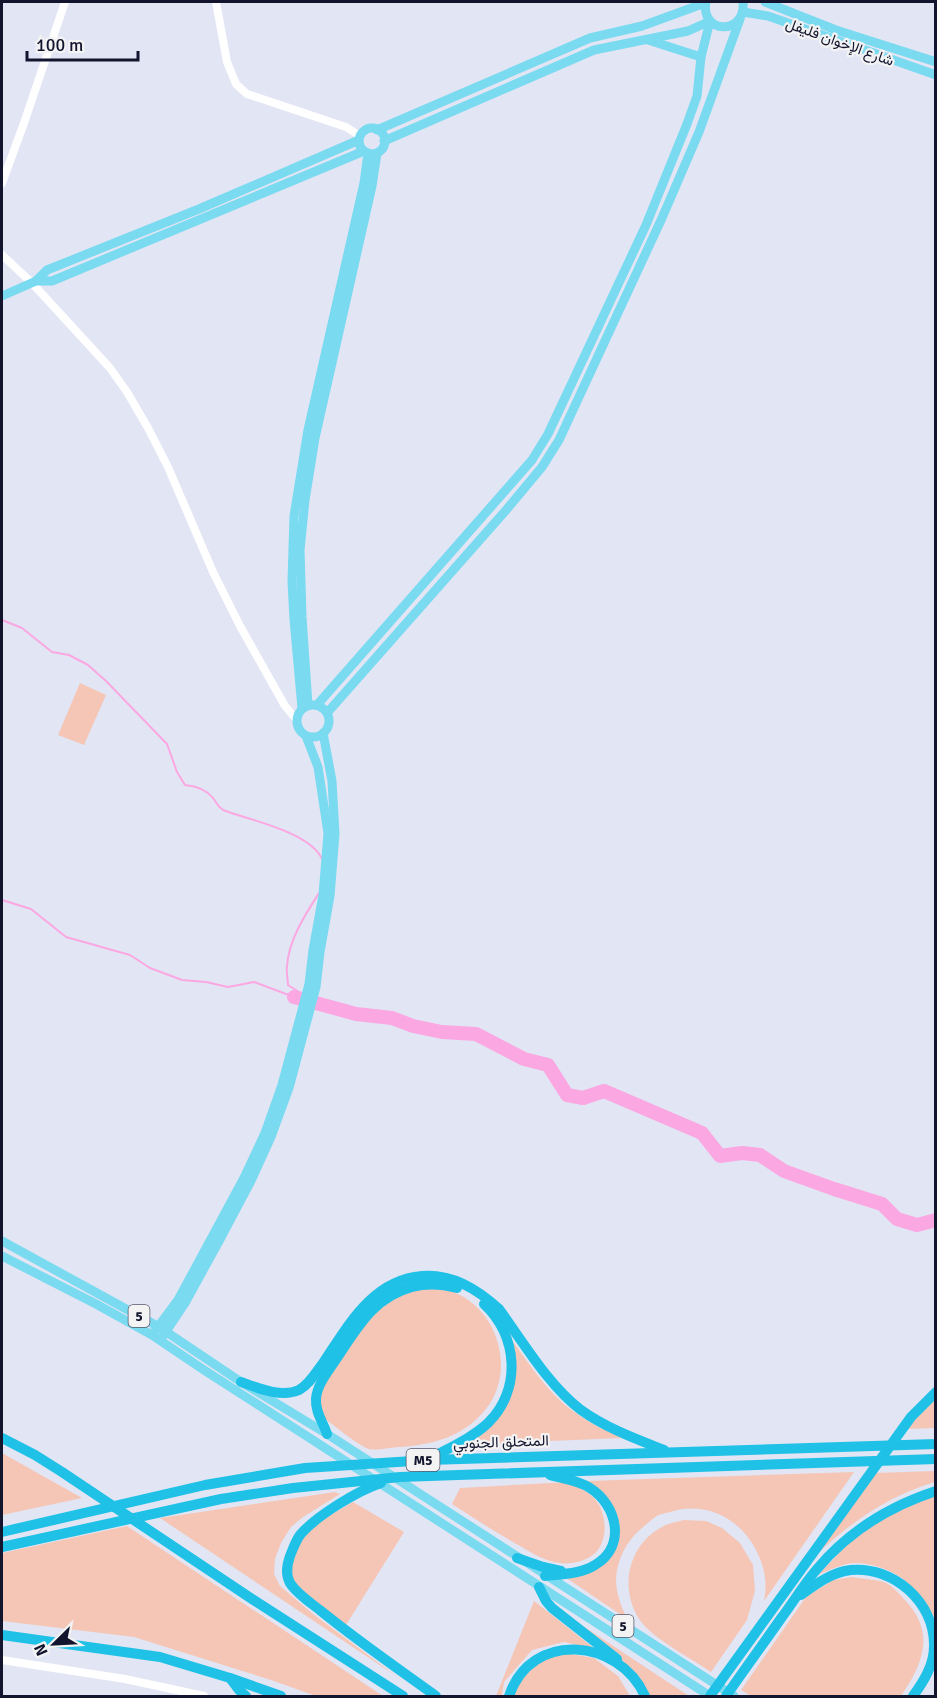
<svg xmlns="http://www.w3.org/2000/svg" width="937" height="1698" viewBox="0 0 937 1698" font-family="Signika,Vazirmatn,sans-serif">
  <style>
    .green { fill: #f5c6b6 }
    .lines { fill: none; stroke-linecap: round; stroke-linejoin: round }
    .stream { stroke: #fba8e2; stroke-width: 2 }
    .river { stroke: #fba8e2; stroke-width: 14 }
    .secondary { stroke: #fff; stroke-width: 8 }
    .primary { stroke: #79daf0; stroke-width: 9 }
    .highway { stroke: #20c1e6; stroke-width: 10 }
    .labels { text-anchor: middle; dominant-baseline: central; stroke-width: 4.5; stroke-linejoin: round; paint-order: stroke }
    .shield { fill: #f3f3f3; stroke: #56586a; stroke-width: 1.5 }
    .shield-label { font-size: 14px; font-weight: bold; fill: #13152f }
    .street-label { font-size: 15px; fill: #13152f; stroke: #f3f3f3 }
  </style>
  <rect width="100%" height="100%" fill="#e2e5f4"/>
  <g class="green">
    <path d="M80 683 106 695 84 745 58 735Z"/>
    <path d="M411 1287C422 1288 436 1287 447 1290 496 1303 518 1369 486 1409 463 1437 435 1444 401 1447 392 1447 377 1451 369 1449 362 1448 328 1421 320 1415L322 1380 370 1306Z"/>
    <path d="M504 1329C525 1357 545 1391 573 1411 589 1423 606 1431 623 1438L454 1445 494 1414 509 1382Z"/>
    <path d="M935 1399V1428L906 1429Z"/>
    <path d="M2 1453 82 1498 2 1515Z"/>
    <path d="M935 1471V1482C890 1495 851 1522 817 1554L874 1473Z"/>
    <path d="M854 1472 764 1601C768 1581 764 1565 755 1548 738 1517 704 1501 670 1512 666 1513 660 1514 657 1516 652 1519 647 1524 642 1528 627 1540 617 1559 616 1579 616 1593 621 1606 627 1619L562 1575 606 1557 615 1522 588 1481Z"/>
    <path d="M568 1482C577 1487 588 1491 595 1499 607 1513 609 1541 594 1554 586 1561 571 1565 560 1563 547 1562 533 1554 522 1547 498 1534 475 1519 452 1504L460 1488Z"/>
    <path d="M335 1492 340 1494 303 1517 291 1527 281 1543 275 1559 274 1574 280 1586 313 1614 396 1676 160 1518Z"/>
    <path d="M935 1495V1631C929 1620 915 1590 907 1582 893 1570 872 1563 854 1563 842 1564 829 1570 818 1575 828 1565 838 1554 848 1544 873 1521 905 1508 935 1495Z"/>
    <path d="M353 1502 404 1532 346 1625 319 1605 292 1580 287 1561 310 1527Z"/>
    <path d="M684 1520 706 1521 722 1528 740 1543 753 1565 755 1591 747 1620 711 1672C692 1659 656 1640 642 1623 618 1592 627 1545 662 1527 668 1523 677 1522 684 1520Z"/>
    <path d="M127 1526 383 1696H316L271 1680 134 1637 2 1621V1553Z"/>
    <path d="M852 1577C862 1579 874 1579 884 1582 892 1585 899 1594 905 1600 936 1633 923 1664 901 1696H751L741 1690 806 1597 833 1580Z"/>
    <path d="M534 1601 595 1649 564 1642 532 1650 504 1682 502 1696H496Z"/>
    <path d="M583 1626 689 1696H647C635 1666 607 1647 583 1626Z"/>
    <path d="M565 1653 594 1658 618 1676 630 1696H513L514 1687 537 1662Z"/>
  </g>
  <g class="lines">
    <g class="stream">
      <path d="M2 620 22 628 52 652 69 655 88 665 106 681 167 744 177 772 185 785C195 786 206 789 213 798 217 803 217 806 223 810 249 820 310 832 322 859"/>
      <path d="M2 900 31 909 66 937 130 955 150 968 182 980 206 982 228 987 254 982 294 997"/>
      <path d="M301 999 299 992 288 985C288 979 286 972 287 966 289 939 305 915 319 893"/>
    </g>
    <path class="river" d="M294 997 356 1014 392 1018 413 1026 442 1032 476 1034 524 1059 548 1065 567 1095 583 1098 604 1091 702 1133 720 1156 742 1153 760 1155 784 1171 834 1189 882 1204 897 1219 917 1225 936 1220"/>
    <g class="secondary">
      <path d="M216 2 227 62 236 84 247 94 346 127 360 136"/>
      <path d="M2 183 24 123 65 2"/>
      <path d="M2 255 32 283 110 368 127 392 148 428 168 467 213 572 240 626 285 706 296 719"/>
      <path d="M2 1660 125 1679 204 1696"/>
    </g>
    <g class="primary">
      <path d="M706 2C700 34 746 36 743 2"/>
      <path d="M765 2 836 30 936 62"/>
      <path d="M743 12 768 16 936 75"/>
      <path d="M648 40 701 57"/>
      <circle cx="372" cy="141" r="13"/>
      <path d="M377 130 590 38 642 26 705 3"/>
      <path d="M359 140 199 209 47 270 36 281H52L364 151"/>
      <path d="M384 141 594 50 688 31 710 21"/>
      <path d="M2 296 36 281"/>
      <circle cx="313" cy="721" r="16"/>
      <path d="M308 705 302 617 300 550 305 500 315 438 372 186 377 153"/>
      <path d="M317 705 532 460 548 434 646 225 687 124 697 96 701 57 710 21"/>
      <path d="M302 708 294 619 292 582 294 516 308 430 364 183 368 153"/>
      <path d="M327 713 507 509 542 467 559 440 662 218 699 132 740 19"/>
      <path d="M2 1241 159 1327 241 1382 327 1434 734 1696"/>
      <path d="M2 1256 96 1304 152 1335 204 1370 710 1696"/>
      <path d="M155 1331 178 1300 244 1178 265 1133 282 1085 309 984 313 950 323 895 328 833 318 767 306 736"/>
      <path d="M163 1336 185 1303 218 1243 251 1181 271 1137 289 1088 316 987 320 952 330 896 335 834 332 781 323 733"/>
    </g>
    <g class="highway">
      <path d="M241 1382C258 1388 281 1398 299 1390 310 1384 316 1372 323 1363 348 1326 372 1280 422 1276 453 1274 477 1289 499 1309 523 1342 549 1386 581 1410 606 1428 636 1439 664 1450"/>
      <path d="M327 1434C323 1422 315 1412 316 1399 317 1383 331 1368 339 1355 359 1325 375 1297 412 1287 427 1283 442 1284 457 1288"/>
      <path d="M2 1438 35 1455 62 1472 252 1599 403 1696"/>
      <path d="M429 1459C449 1448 472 1438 488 1423 522 1390 518 1335 484 1304"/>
      <path d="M381 1483C357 1491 316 1516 300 1535 295 1542 293 1549 290 1556 287 1565 285 1574 290 1583 297 1594 311 1603 321 1611 358 1641 397 1668 436 1696"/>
      <path d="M2 1532 205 1485 305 1468 428 1460 936 1444"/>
      <path d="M2 1547 221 1499 293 1488 400 1477 936 1459"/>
      <path d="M517 1558 543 1567 561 1571"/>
      <path d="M545 1576C562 1574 581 1574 595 1565 627 1546 617 1505 590 1488 578 1480 563 1479 550 1475"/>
      <path d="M539 1587 546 1601 552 1608 617 1659"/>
      <path d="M801 1595C816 1584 832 1572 851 1570 893 1566 935 1602 934 1646 934 1665 924 1681 913 1696"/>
      <path d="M2 1635 160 1657 230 1678 281 1696"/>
      <path d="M230 1678 239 1690 246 1696"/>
      <path d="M509 1696C531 1630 619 1638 645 1696"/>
      <path d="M710 1696 911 1417 936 1392"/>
      <path d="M726 1696C744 1670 763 1644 782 1617 794 1601 804 1584 817 1569 848 1532 890 1506 936 1491"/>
    </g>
  </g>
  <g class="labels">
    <g class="shield">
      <rect x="128.5" y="1305" width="21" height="22" rx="4.5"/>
      <rect x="406.5" y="1449" width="33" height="22" rx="4.5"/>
      <rect x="612.5" y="1615" width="21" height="22" rx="4.5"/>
    </g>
    <g class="shield-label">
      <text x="139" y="1316">5</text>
      <text x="423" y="1460">M5</text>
      <text x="623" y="1626">5</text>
    </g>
    <g class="street-label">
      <text transform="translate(840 42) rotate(20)">شارع الإخوان فليفل</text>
      <text transform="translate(501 1442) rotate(-2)">المتحلق الجنوبي</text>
    </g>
  </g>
  <rect width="937" height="1698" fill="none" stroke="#13152f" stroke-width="6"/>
  <g transform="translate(54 1644) rotate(246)" stroke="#f3f3f3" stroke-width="4.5" paint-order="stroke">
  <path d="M0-4.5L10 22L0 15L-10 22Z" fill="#13152f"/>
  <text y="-9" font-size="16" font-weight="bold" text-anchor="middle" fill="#13152f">N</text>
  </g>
  <path d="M27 51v9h111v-9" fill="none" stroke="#13152f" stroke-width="3"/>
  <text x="36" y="51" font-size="18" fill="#13152f" stroke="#f3f3f3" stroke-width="4.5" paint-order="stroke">100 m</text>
</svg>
